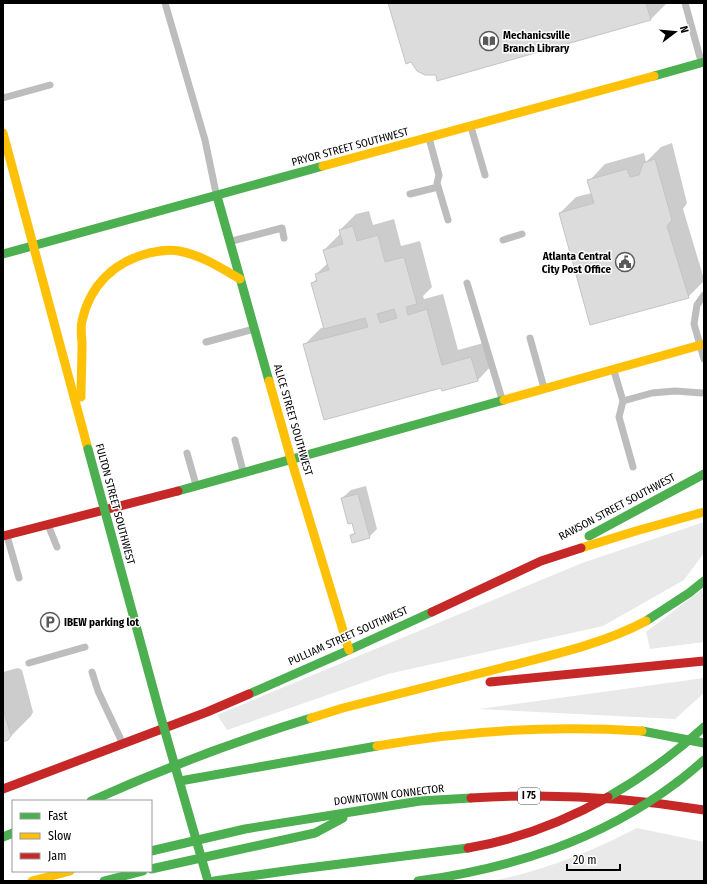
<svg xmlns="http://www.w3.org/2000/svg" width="707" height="884" viewBox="0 0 707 884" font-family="'Fira Sans Condensed',sans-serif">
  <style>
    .green { fill: #e9e9e9 }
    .shadow { fill: #0003 }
    .building { fill: #dcdcdc; stroke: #c4c4c4; fill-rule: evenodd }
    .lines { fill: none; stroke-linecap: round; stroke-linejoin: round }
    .lane { stroke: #bdbdbd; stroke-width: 7 }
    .fast { stroke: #4caf50; stroke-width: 9 }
    .slow { stroke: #ffc107; stroke-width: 9 }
    .jam { stroke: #c62828; stroke-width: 9 }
    .fast-bridge { stroke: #4caf50; stroke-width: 9 }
    .jam-bridge { stroke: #c62828; stroke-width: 9 }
    .labels { text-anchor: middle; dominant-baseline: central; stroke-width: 3; stroke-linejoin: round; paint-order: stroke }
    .shield { fill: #fff; stroke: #4c4c4c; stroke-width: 1 }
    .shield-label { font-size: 10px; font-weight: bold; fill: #000 }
    .poi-label { font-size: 11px; font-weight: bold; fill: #000; stroke: #fff; text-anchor: start }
    .street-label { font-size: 11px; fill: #000; stroke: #fff }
  </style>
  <rect width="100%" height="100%" fill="#fff"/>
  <g class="green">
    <path d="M704 522V553L684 580 603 626 388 674 227 730 217 715 582 563Z"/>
    <path d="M704 588V642L650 649 646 632Z"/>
    <path d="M704 678V693L675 719 479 709Z"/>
    <path d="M637 828 704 842V881H492C543 871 591 852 637 828Z"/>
  </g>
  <g class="shadow">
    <path d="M389 3H667L651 19 436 74Z"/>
    <path d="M672 143 687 203 683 209 704 279V281L688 297 560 213 576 197 592 193 589 181 605 164 644 153 646 162 661 147Z"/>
    <path d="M369 211 373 225 394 219 401 246 420 241 432 287 423 296 424 299 443 294 458 350 487 342 493 364 477 381 442 387 304 345 321 328 325 327 313 283 317 278 316 274 328 263 324 250 341 233 340 230 356 214Z"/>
    <path d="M366 486 377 529 369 537 351 536 355 532 352 522 342 498 351 490Z"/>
    <path d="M18 668 22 670 33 712 31 716 8 739 3 741V672Z"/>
  </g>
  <g class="building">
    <path d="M388 3H646L651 20 437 81 436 75H425L417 71 411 62 406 64Z"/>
    <path d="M655 159 672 220 667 226 689 298 590 325 559 213 594 203 587 180 627 169 630 177 639 175 643 163Z"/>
    <path d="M353 226 357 241 378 235 385 262 404 257 417 304 406 307 408 315 427 309 442 365 471 357 478 381 442 391 441 388 324 420 303 344 368 327 365 318 324 329 311 283 317 281 315 274 329 270 323 250 343 244 339 230ZM394 309 397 318 380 323 377 314Z"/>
    <path d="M358 494 370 538 352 543 350 535 355 534 352 523 348 524 341 498Z"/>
    <path d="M3 708 11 736 8 740 3 742Z"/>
  </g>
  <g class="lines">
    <g class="lane">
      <path d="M165 3 205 140 216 193"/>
      <path d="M685 3 701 61"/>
      <path d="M3 98 50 85"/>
      <path d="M471 127 485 175"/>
      <path d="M429 138 439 175 437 183 448 220"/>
      <path d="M410 194 438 187"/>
      <path d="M503 240 522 234"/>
      <path d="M232 241 282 228 284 238"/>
      <path d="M467 283 502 399"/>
      <path d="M704 295 697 305 694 324 704 359"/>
      <path d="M530 338 544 388"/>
      <path d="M206 342 254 329"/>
      <path d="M614 371 623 401 619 417 633 467"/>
      <path d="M623 401 652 393 675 391 702 393"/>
      <path d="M235 440 243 471"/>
      <path d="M187 453 196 485"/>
      <path d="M48 525 57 547"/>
      <path d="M7 536 19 578"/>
      <path d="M29 663 85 647"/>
      <path d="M92 672 98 691 122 742"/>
    </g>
    <g class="fast">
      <path d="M654 76 704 62"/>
      <path d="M217 196 269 381"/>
      <path d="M3 254 323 166"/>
      <path d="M178 491 504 400"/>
      <path d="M589 536 704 474"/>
      <path d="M646 621 689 593 704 581"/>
      <path d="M249 694 349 650 432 612"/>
      <path d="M642 731 704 743"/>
      <path d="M180 781 377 746"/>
      <path d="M91 801C162 769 236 741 311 718"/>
      <path d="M3 837 13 833"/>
      <path d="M151 851 245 829 420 801 471 798"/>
      <path d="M151 869 315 833 343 818"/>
      <path d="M104 881 143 871"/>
    </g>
    <g class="slow">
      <path d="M3 133 88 449"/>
      <path d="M323 166 654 76"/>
      <path d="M269 381 291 459 349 650"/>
      <path d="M81 397C81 380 82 362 82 345 82 337 80 329 82 321 90 285 114 262 149 253 159 251 169 249 179 251 201 255 221 268 240 279"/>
      <path d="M504 400 704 344"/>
      <path d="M581 548 636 531 704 512"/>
      <path d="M311 718 343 708C397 694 451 681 505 667 552 655 603 644 646 621"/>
      <path d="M377 746C467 730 551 725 642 731"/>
      <path d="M32 881 70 871"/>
    </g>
    <g class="jam">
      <path d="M3 536 178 491"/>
      <path d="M432 612 541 561 581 548"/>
      <path d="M490 682 704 661"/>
      <path d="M3 789 207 712 249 694"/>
      <path d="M471 798C549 793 627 797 704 810"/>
    </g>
    <g class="fast-bridge">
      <path d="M88 449 160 714 208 881"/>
      <path d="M608 797C643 777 674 754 704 727"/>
      <path d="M214 881 300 869 468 848"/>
      <path d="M418 881C512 868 599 841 676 783 686 776 695 768 704 760"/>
    </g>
    <path class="jam-bridge" d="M468 848C516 840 565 821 608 797"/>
  </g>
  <defs>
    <symbol id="library-ring" viewBox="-11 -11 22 22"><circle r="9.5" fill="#fff" stroke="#595959" stroke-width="1.5"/><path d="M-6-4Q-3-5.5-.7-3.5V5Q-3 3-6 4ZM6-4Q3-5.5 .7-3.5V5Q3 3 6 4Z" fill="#595959"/></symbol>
    <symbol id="civic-ring" viewBox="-11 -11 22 22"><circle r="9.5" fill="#fff" stroke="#595959" stroke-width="1.5"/><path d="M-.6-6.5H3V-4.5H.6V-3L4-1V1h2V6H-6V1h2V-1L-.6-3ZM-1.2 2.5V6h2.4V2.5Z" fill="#595959"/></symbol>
    <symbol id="parking-ring" viewBox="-11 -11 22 22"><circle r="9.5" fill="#fff" stroke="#595959" stroke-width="1.5"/><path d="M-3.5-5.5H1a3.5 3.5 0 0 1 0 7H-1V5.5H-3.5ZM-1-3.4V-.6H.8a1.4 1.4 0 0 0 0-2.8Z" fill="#595959"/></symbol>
  </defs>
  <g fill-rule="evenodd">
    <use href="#library-ring" x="478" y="30" width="22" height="22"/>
    <use href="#civic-ring" x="614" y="251" width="22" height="22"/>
    <use href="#parking-ring" x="39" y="611" width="22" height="22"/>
  </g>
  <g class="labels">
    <rect class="shield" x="518" y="788" width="22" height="16" rx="3"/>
    <g class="shield-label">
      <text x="529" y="796">I 75</text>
    </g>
    <g class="poi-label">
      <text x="503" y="35">Mechanicsville<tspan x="503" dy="13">Branch Library</tspan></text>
      <text x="611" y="256" text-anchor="end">Atlanta Central<tspan x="611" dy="13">City Post Office</tspan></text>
      <text x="64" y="622">IBEW parking lot</text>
    </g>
    <g class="street-label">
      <text transform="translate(350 147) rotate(-15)">PRYOR STREET SOUTHWEST</text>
      <text transform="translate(293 420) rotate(74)">ALICE STREET SOUTHWEST</text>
      <text transform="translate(115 504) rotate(75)">FULTON STREET SOUTHWEST</text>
      <text transform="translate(617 507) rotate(-28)">RAWSON STREET SOUTHWEST</text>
      <text transform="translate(348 636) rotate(-24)">PULLIAM STREET SOUTHWEST</text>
      <text transform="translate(389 795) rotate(-7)">DOWNTOWN CONNECTOR</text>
    </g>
  </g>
  <rect width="707" height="884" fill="none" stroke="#000000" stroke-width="8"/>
  <rect x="12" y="800" width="140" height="72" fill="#ffffff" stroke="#999999"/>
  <rect x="20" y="813" width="20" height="6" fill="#4caf50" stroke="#999999"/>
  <text x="48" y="820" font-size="12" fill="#000000">Fast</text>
  <rect x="20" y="833" width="20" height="6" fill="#ffc107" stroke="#999999"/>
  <text x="48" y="840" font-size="12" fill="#000000">Slow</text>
  <rect x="20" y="853" width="20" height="6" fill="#c62828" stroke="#999999"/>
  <text x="48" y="860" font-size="12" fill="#000000">Jam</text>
  <g transform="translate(675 32) rotate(74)" stroke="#ffffff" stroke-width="3" paint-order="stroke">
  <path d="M0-3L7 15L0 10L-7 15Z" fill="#000000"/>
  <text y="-6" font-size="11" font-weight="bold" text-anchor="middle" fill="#000000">N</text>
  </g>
  <path d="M567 864v6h53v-6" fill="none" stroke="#000000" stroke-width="2"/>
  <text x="573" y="864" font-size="12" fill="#000000" stroke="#ffffff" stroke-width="3" paint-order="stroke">20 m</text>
</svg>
